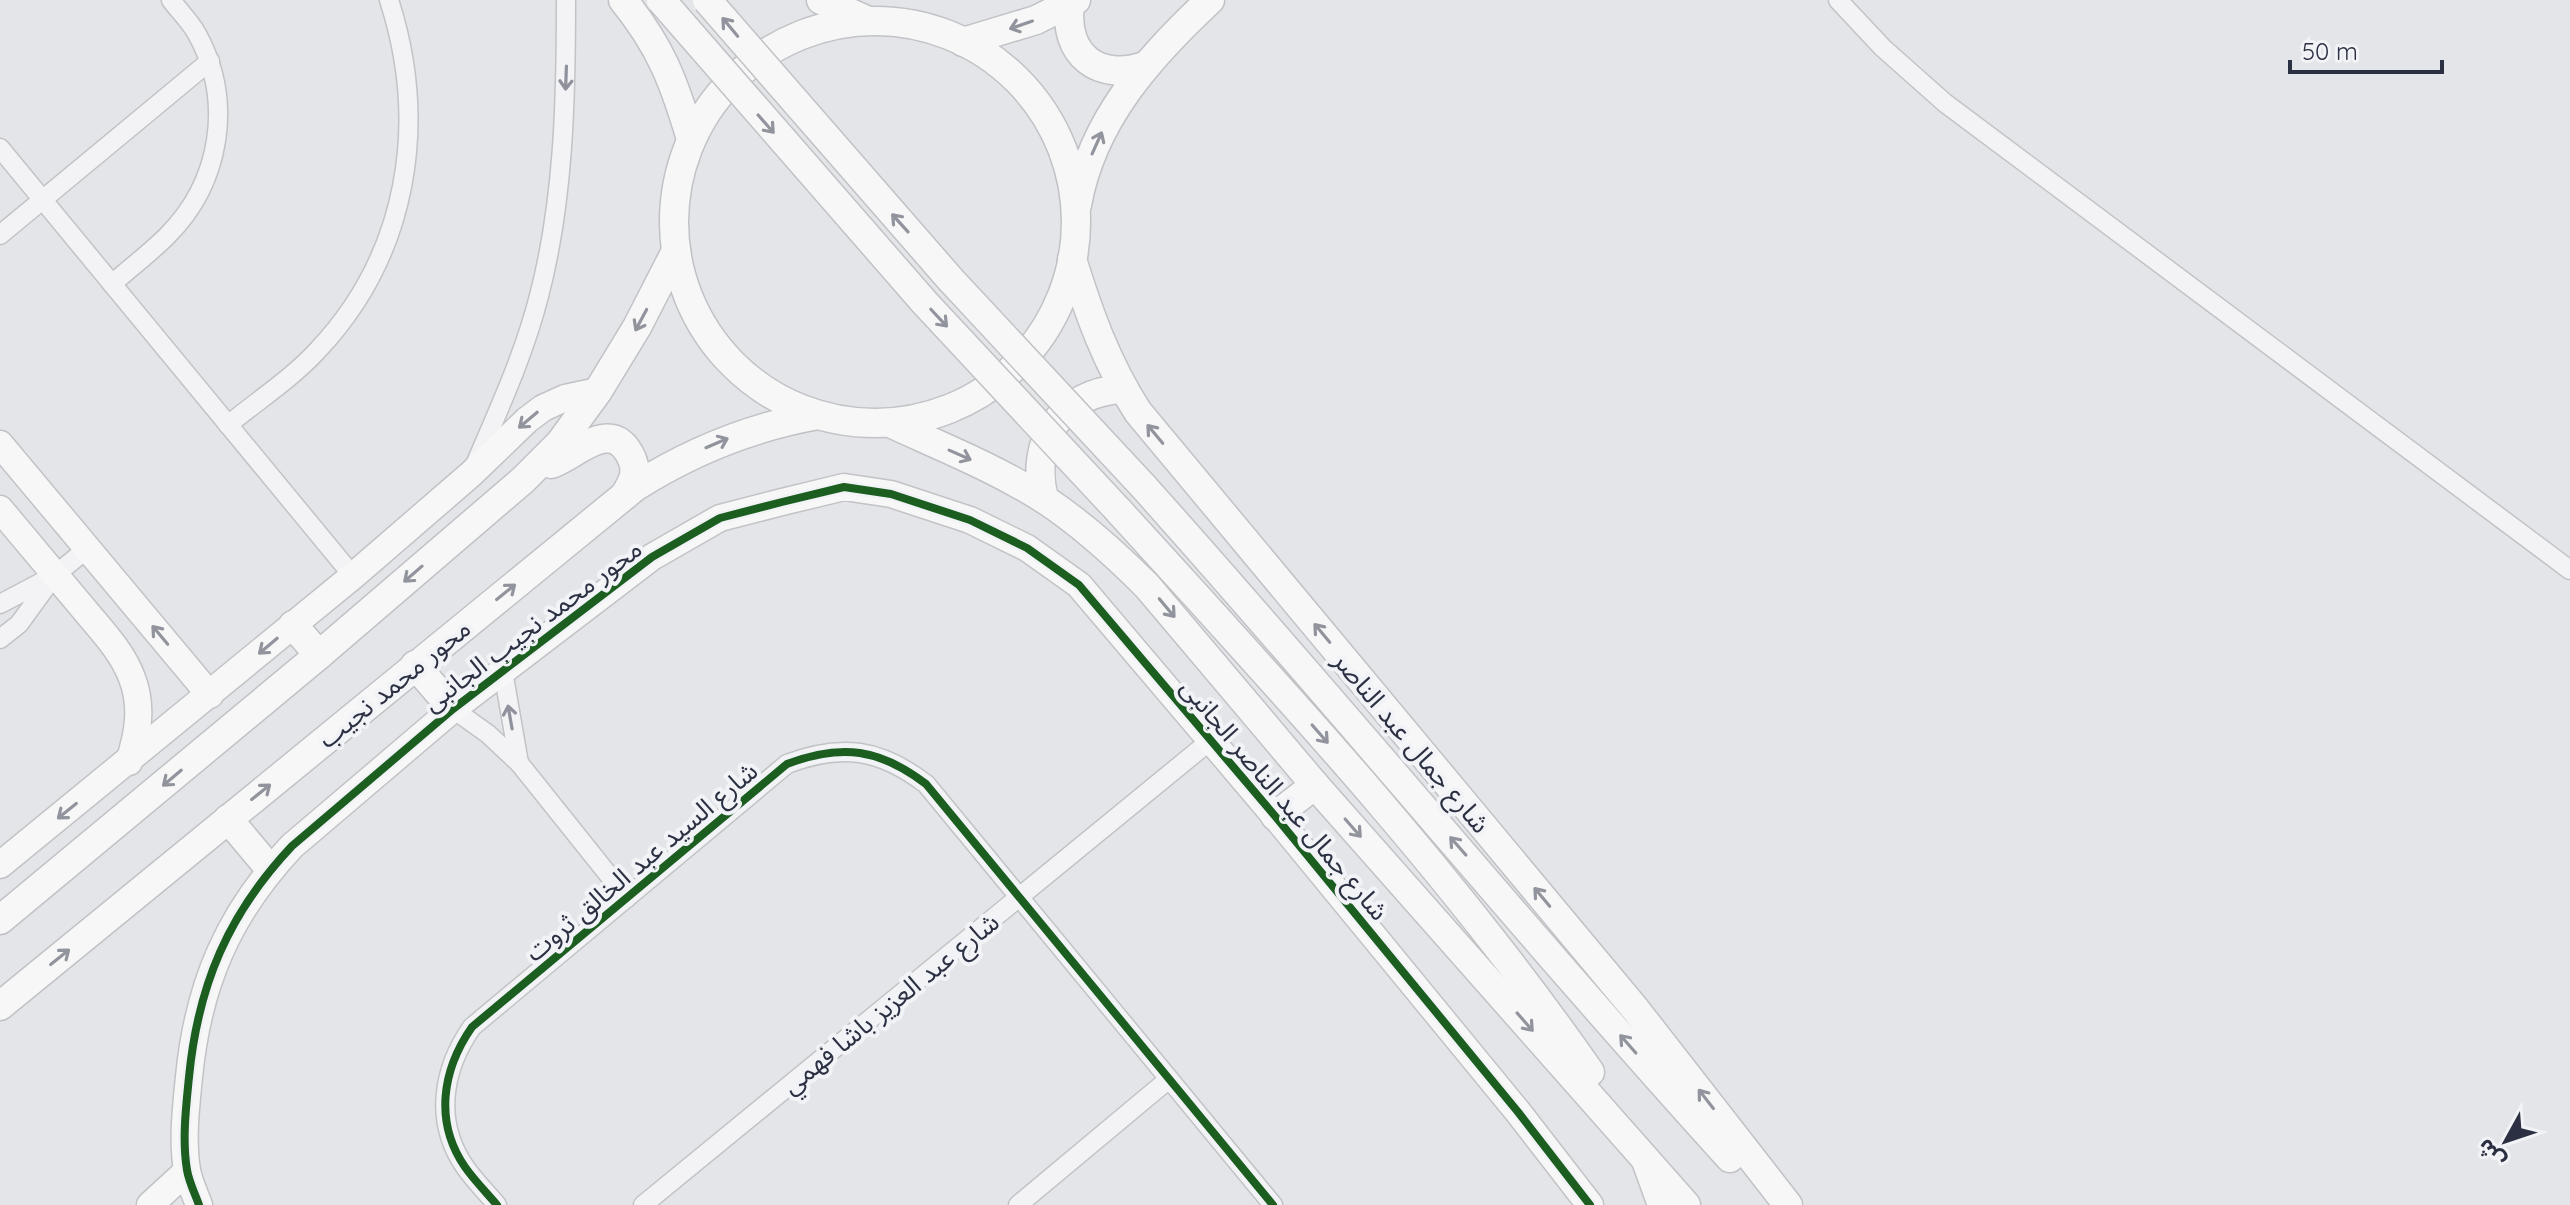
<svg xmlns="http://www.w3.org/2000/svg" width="2570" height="1205" viewBox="0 0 2570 1205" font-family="Quicksand,'Noto Sans Arabic',sans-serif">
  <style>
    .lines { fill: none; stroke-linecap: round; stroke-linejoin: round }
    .street-casing { stroke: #c2c3c6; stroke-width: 21 }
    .secondary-casing { stroke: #c2c3c6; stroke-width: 29 }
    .primary-casing { stroke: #c0c2c6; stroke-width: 31 }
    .street { stroke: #f3f3f5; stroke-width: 18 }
    .secondary { stroke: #f7f7f7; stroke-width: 26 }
    .primary { stroke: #f7f7f7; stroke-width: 28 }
    .primary-bridge-casing { stroke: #c0c2c6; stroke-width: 31; stroke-linecap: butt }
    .primary-bridge { stroke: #f7f7f7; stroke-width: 28 }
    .cycleway-casing { stroke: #f2f3f7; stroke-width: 13 }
    .cycleway { stroke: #1b5e20; stroke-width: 8 }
    .oneway { stroke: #91949c }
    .oneway2 { stroke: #8f929c }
    .labels { text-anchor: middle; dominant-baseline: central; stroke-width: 8; stroke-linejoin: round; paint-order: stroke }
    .street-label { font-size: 26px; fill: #2b3042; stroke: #f2f3f7 }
  </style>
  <rect width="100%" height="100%" fill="#e4e5e8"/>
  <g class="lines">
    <defs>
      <g id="street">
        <path d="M1838 0 1883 48 1945 103 2570 570"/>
        <path d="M0 148 353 576"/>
        <path d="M0 235 210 61"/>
        <path d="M112 284C130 268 150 253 167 236 221 182 234 101 197 34 190 21 179 11 171 0"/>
        <path d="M228 425C257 401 291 379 317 351 408 255 429 124 389 0"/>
        <path d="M474 467C498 411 524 355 539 296 564 200 566 99 566 0"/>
        <path d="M0 604 55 575 88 548"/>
        <path d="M0 639 19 624 51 580"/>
        <path d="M503 671 519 763"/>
        <path d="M453 709 488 734 519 763 627 898"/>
        <path d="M497 1205C486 1192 474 1180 465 1167 434 1122 442 1070 472 1027L787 764C842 743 880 749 926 784L1273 1205"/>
        <path d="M643 1205 1211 740"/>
        <path d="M1018 1205 1169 1079"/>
      </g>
      <g id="secondary">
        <path d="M0 444 210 695"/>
        <path d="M0 509C28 542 55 575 83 608 101 630 122 651 132 678 143 706 138 734 129 762"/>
        <path d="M0 865 353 576 471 474 527 420 543 408 565 398 598 391"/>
        <path d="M1644 1158 1661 1205"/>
        <path d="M150 1205 187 1171"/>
        <path d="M199 1205C195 1194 189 1182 187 1170 182 1140 186 1107 189 1077 198 985 228 914 292 846L453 709 652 557 720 518 782 502 844 487 891 494 970 520 1027 548 1079 585 1275 816 1518 1112 1590 1205"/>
      </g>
      <g id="primary">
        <path d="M623 0C661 47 674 82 691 139"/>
        <path d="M821 0 864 19"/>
        <path d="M1070 4C1063 55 1099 83 1147 65"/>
        <circle cx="875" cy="222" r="201"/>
        <path d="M963 42 1036 20 1076 0"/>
        <path d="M1077 205C1092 120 1149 57 1210 0"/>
        <path d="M1072 259C1089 314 1107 364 1138 412L1636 1010 1788 1205"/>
        <path d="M890 423C942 447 995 468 1044 499 1082 524 1115 554 1147 586L1315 785 1686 1205"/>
        <path d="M551 464C576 456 612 414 632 459 638 473 632 483 625 495"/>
        <path d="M1143 486C1342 708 1530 938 1730 1158"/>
        <path d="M1044 499C1029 441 1062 392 1123 389"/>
        <path d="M1118 510C1283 691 1450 871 1590 1072"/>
        <path d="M293 625 319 655"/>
        <path d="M415 665 453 709"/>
        <path d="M1275 816 1315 785"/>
        <path d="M228 819 270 869"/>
        <path d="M0 920 319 655 523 480 560 443 598 391 637 327 676 251"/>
        <path d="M0 1006 635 487C693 450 751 427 818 415"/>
      </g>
    </defs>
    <use href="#street" class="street-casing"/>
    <use href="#secondary" class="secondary-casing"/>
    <use href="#primary" class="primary-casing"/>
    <use href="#street" class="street"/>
    <use href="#secondary" class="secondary"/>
    <use href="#primary" class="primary"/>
    <defs>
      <g id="primary-bridge">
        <path d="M661 0 925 303 1118 510"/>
        <path d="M707 0 951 280 1143 486"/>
      </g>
    </defs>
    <use href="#primary-bridge" class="primary-bridge-casing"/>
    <use href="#primary-bridge" class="primary-bridge"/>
    <defs>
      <g id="cycleway">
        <path d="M199 1205C195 1194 189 1182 187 1170 182 1140 186 1107 189 1077 198 985 228 914 292 846L453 709 652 557 720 518 782 502 844 487 891 494 970 520 1027 548 1079 585 1275 816 1518 1112 1590 1205"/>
        <path d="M497 1205C486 1192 474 1180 465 1167 434 1122 442 1070 472 1027L787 764C842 743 880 749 926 784L1273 1205"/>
      </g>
    </defs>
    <use href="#cycleway" class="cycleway-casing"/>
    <use href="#cycleway" class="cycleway"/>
  </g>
  <defs><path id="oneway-shaft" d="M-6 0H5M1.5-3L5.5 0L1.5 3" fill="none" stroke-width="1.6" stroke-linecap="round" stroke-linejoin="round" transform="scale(2)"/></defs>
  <g class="oneway">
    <use href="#oneway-shaft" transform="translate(1021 25) rotate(161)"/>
    <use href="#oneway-shaft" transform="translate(730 27) rotate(-130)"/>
    <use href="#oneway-shaft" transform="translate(766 124) rotate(49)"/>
    <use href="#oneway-shaft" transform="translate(1097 143) rotate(-66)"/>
    <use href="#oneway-shaft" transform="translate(900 223) rotate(-132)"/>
    <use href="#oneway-shaft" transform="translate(939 318) rotate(47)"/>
    <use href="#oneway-shaft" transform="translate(641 320) rotate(118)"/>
    <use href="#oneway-shaft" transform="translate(528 420) rotate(140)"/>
    <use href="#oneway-shaft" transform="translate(1155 434) rotate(-130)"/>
    <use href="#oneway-shaft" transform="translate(717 443) rotate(-23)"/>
    <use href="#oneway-shaft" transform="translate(960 455) rotate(24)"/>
    <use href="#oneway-shaft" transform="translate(413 574) rotate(139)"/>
    <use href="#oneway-shaft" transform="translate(506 592) rotate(-39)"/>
    <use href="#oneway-shaft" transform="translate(1167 608) rotate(50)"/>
    <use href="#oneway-shaft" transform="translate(1322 633) rotate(-130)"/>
    <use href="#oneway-shaft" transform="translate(160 635) rotate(-130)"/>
    <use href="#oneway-shaft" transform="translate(268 646) rotate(140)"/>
    <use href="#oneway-shaft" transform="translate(1320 734) rotate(49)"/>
    <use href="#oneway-shaft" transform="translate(172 778) rotate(140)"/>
    <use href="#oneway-shaft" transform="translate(261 792) rotate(-39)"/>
    <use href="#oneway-shaft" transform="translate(67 811) rotate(141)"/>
    <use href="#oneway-shaft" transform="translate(1353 828) rotate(49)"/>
    <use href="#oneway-shaft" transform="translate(1458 846) rotate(-131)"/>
    <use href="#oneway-shaft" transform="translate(1542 897) rotate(-130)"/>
    <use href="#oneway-shaft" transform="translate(60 957) rotate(-39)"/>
    <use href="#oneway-shaft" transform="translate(1525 1022) rotate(49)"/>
    <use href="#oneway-shaft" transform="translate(1628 1044) rotate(-131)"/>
    <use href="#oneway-shaft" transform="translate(1706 1099) rotate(-128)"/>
  </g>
  <g class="oneway2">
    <use href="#oneway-shaft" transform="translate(566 78) rotate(92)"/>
    <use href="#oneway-shaft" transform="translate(510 717) rotate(-100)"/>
  </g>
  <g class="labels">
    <g class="street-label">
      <text transform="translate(532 625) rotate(-37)">محور محمد نجيب الجانبى</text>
      <text transform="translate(394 683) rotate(-39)">محور محمد نجيب</text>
      <text transform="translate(1412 742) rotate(50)">شارع جمال عبد الناصر</text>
      <text transform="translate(1285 799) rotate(50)">شارع جمال عبد الناصر الجانبى</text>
      <text transform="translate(641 861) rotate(-40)">شارع السيد عبد الخالق ثروت</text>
      <text transform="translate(890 1003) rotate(-39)">شارع عبد العزيز باشا فهمي</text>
    </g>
  </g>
  <g transform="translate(2506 1141) rotate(230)" stroke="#f2f3f7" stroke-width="6" paint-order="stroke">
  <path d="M0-6L14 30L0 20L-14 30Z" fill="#2b3042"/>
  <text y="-12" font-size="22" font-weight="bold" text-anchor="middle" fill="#2b3042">ش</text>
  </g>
  <path d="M2290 60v12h152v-12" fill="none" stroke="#2b3042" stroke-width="4"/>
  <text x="2302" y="60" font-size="24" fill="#2b3042" stroke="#f2f3f7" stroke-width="6" paint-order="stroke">50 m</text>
</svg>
